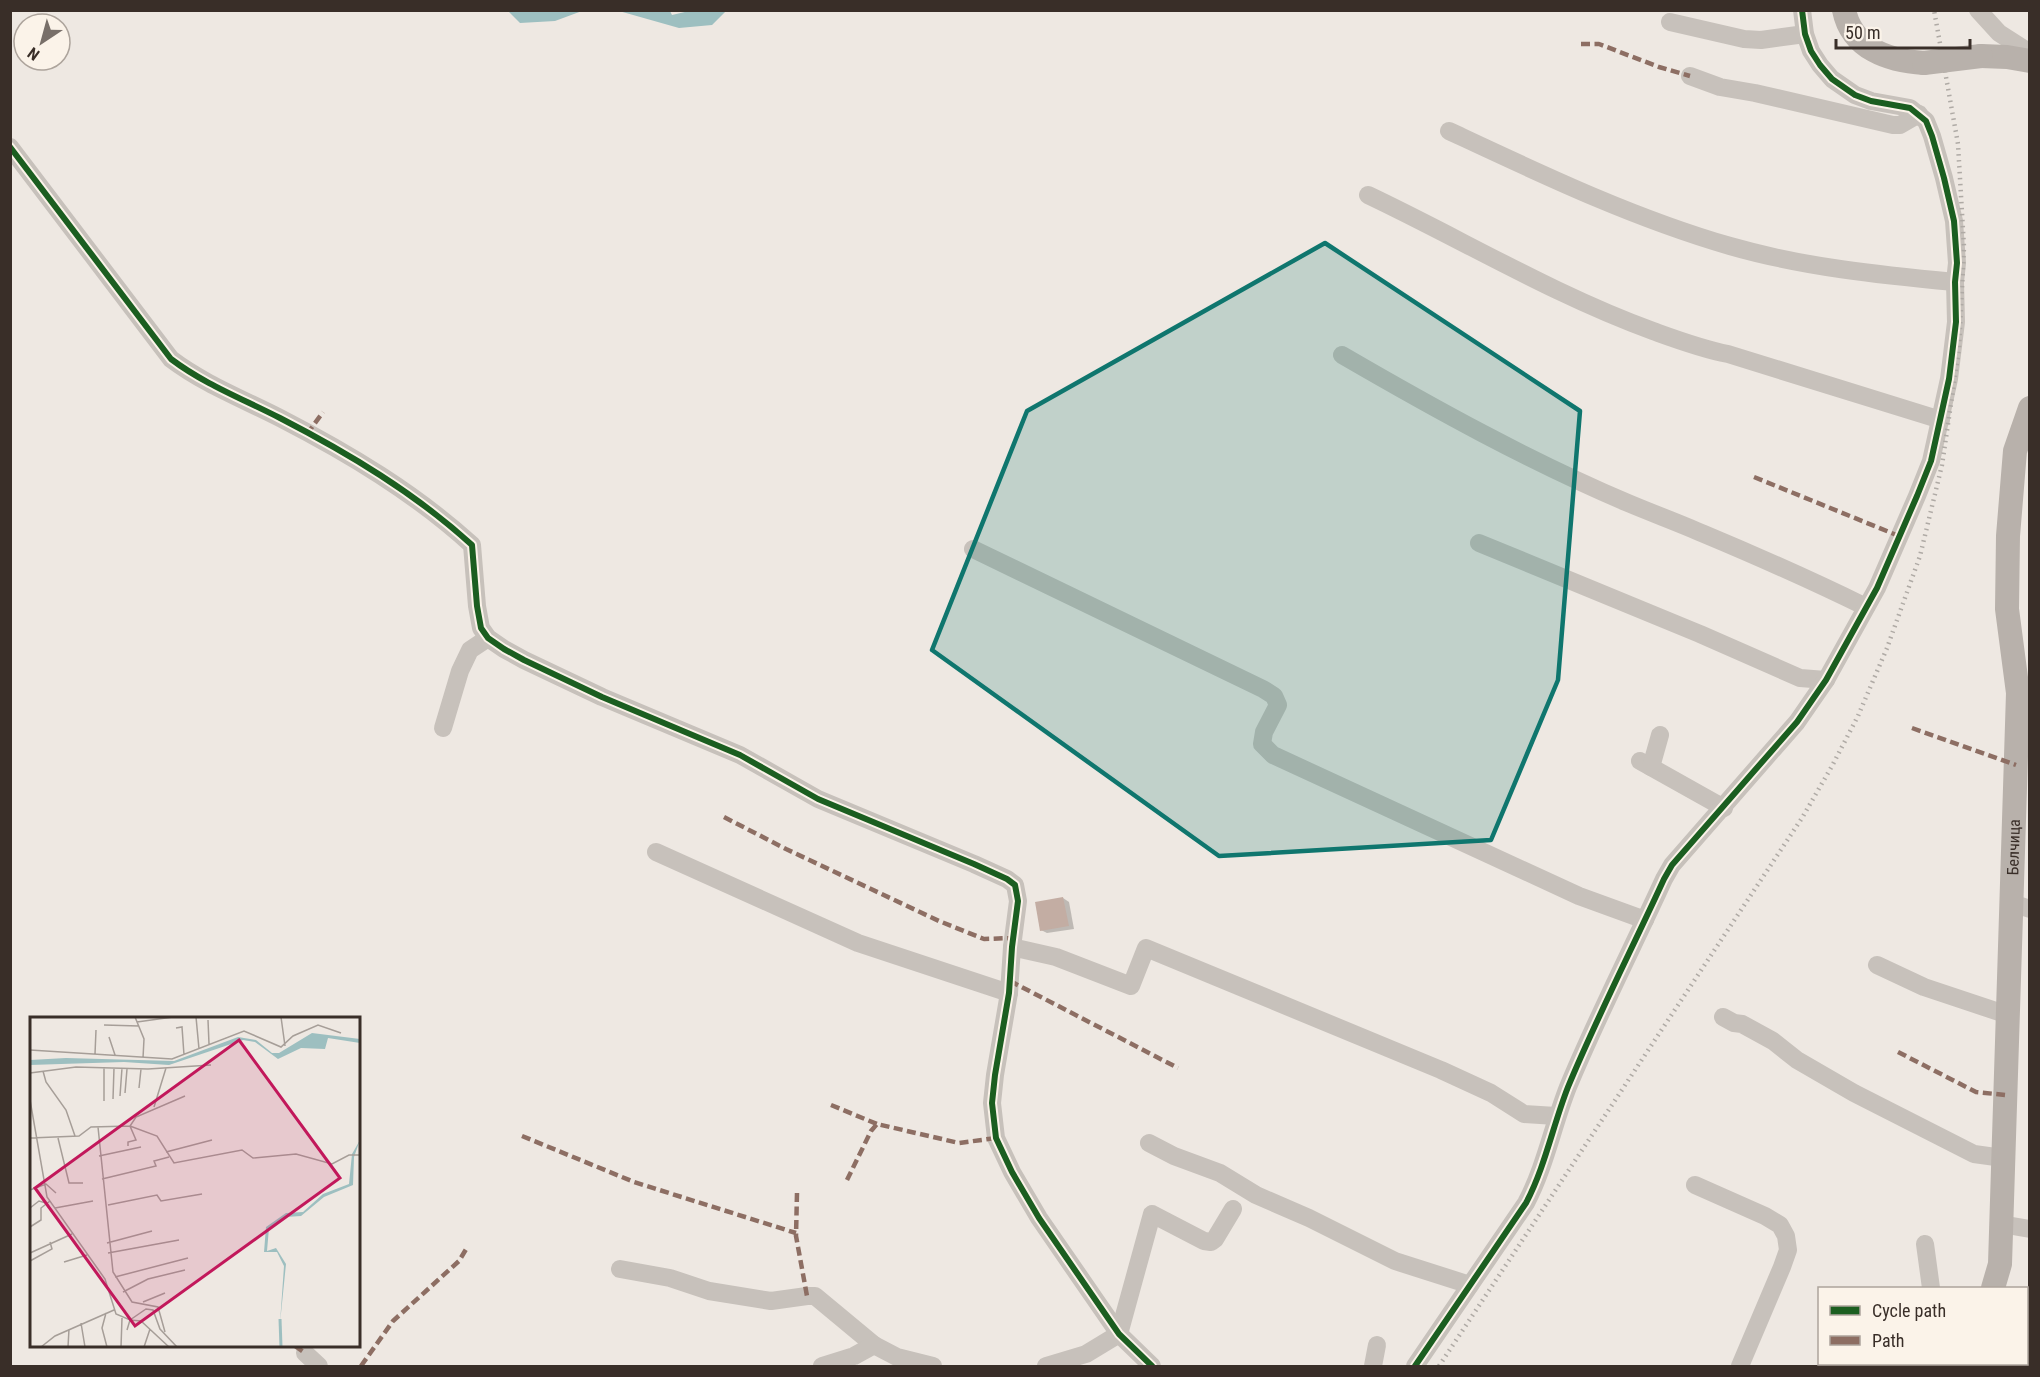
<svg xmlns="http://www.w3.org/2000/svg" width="2040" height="1377" viewBox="0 0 2040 1377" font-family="'Roboto Condensed',sans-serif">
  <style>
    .water { fill: #9dbfc0 }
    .shadow { fill: #0003 }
    .building { fill: #c3ada3 }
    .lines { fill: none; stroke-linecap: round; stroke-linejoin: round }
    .street { stroke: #c7c1bb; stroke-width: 18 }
    .secondary { stroke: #b8b1ab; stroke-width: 24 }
    .rail { stroke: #afaaa5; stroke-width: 4.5; stroke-dasharray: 1.5 4.5; stroke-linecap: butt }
    .secondary-bridge { stroke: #b8b1ab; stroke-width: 24 }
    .quiet { stroke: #8d6e63; stroke-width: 4.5; stroke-dasharray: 9 4.5; stroke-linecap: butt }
    .cycleway-casing { stroke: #fbf3e9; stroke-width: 10 }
    .cycleway { stroke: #1b5e20; stroke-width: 6 }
    .marked { fill: #0f766e; fill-opacity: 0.2; stroke: #0f766e; stroke-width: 4.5; stroke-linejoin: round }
    .labels { text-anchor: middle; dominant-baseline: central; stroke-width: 4.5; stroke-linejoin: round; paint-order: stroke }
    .street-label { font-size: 16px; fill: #392e28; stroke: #fbf3e9 }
    .inset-river { fill: none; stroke: #9dbfc0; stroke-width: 3 }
    .inset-road { fill: none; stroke: #a69e98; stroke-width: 1.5 }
    .view { fill: #c2185b; fill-opacity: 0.15; stroke: #c2185b; stroke-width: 3 }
    .inset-edge { fill: none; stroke: #392e28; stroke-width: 3 }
  </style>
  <rect width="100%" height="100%" fill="#eee8e2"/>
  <g class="water">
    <path d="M508 11H582L555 21 520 23Z"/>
    <path d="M619 11H670L672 15 689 11H726L712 25 679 28Z"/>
  </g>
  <path class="shadow" d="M1063 898 1069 902 1074 929 1047 933 1041 930Z"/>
  <path class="building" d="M1063 897 1069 926 1040 931 1035 902Z"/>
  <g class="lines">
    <g class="street">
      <path d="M1978 10 1999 33 2030 53"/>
      <path d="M1670 22 1744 39 1761 40 1805 34"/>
      <path d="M1690 76 1720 87 1755 93 1893 125H1900L1919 114"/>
      <path d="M1449 131C1541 174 1633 218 1730 246 1803 267 1880 275 1955 282"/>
      <path d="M10 147 171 359C204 384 243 399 280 418 348 453 415 493 472 545L477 606 481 628 488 638 504 649 524 660 602 697 740 755 818 799 974 864 1007 879 1015 885 1018 901 1012 947 1009 993 995 1075 992 1103 996 1138 1012 1172 1039 1218 1119 1334 1152 1366"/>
      <path d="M1368 195C1463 240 1554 295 1653 331 1678 340 1702 349 1728 354L1941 420"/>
      <path d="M1342 355C1435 409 1529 461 1628 503 1654 514 1679 523 1704 534 1759 557 1813 581 1866 607"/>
      <path d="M1479 543 1700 634 1800 678 1826 680"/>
      <path d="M973 549 1263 689 1274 696 1278 705 1264 732 1262 744 1273 755 1579 896 1645 920"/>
      <path d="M443 728 460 671 470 650 488 638"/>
      <path d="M1640 761 1724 808"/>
      <path d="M1651 767 1660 735"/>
      <path d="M656 852 858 943 1009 993"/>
      <path d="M2012 903 2030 909"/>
      <path d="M1012 947 1056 957 1131 986 1146 948 1441 1070 1491 1093 1524 1114 1556 1116"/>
      <path d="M1877 965 1924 987 2008 1015"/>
      <path d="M1723 1017 1734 1023 1742 1024 1773 1041 1797 1060 1854 1093 1974 1154 2003 1158"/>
      <path d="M1149 1143 1174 1156 1220 1173 1256 1195 1309 1218 1395 1261 1470 1285"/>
      <path d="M1695 1185 1765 1216 1780 1225 1786 1236 1788 1250 1782 1267 1740 1366"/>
      <path d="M2001 1224 2030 1229"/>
      <path d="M1925 1244 1931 1288"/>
      <path d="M620 1269 670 1278 709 1291 771 1301 807 1296H815L874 1345 897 1357 933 1366"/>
      <path d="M305 1353 319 1366"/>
      <path d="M822 1366 854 1356 874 1345"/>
      <path d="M1046 1366 1086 1354 1119 1334 1152 1214 1204 1241 1211 1242 1215 1239 1233 1209"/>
      <path d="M1373 1366 1377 1345"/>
      <path d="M1415 1366 1526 1203C1545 1167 1553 1125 1568 1087 1597 1017 1632 949 1664 879L1672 865 1797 722 1826 680 1877 588 1917 496 1931 461 1949 379 1956 322 1955 282 1957 263 1954 221 1944 178 1932 136 1926 121 1910 108 1871 101 1855 95 1832 79 1820 65 1811 51 1805 34 1802 10"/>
    </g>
    <g class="secondary">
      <path d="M1844 10C1852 49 1889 61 1924 63"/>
      <path d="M1981 56 2007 57 2030 61"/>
      <path id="s1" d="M1993 1288 2000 1264 2018 693 2007 609 2008 536 2015 451 2030 408"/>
      <path d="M1970 1366 1971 1364"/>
    </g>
    <path class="rail" d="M1439 1366 1802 818 1832 766 1858 716 1887 648 1920 556 1942 465 1959 349 1964 247 1958 144 1934 10"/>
    <path class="secondary-bridge" d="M1924 63 1981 56"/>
    <g class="quiet">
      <path d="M1581 44H1599L1659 67 1690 76"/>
      <path d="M307 434 323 412"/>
      <path d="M1754 477 1899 536"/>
      <path d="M1912 728 2016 765"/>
      <path d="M724 817 786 849 939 921 984 939 1013 938"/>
      <path d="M1010 981 1178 1068"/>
      <path d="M1898 1052 1976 1092 2005 1095"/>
      <path d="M831 1105 877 1124"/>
      <path d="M522 1136 634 1182 796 1233"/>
      <path d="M847 1180 871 1131 877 1124 959 1143 996 1138"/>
      <path d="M797 1193 796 1236 807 1296"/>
      <path d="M295 1346 305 1353"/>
      <path d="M361 1366 393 1321 459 1261 468 1246"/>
    </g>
    <defs>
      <g id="cycleway">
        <path d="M10 147 171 359C204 384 243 399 280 418 348 453 415 493 472 545L477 606 481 628 488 638 504 649 524 660 602 697 740 755 818 799 974 864 1007 879 1015 885 1018 901 1012 947 1009 993 995 1075 992 1103 996 1138 1012 1172 1039 1218 1119 1334 1152 1366"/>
        <path d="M1415 1366 1526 1203C1545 1167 1553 1125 1568 1087 1597 1017 1632 949 1664 879L1672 865 1797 722 1826 680 1877 588 1917 496 1931 461 1949 379 1956 322 1955 282 1957 263 1954 221 1944 178 1932 136 1926 121 1910 108 1871 101 1855 95 1832 79 1820 65 1811 51 1805 34 1802 10"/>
      </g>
    </defs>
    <use href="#cycleway" class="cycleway-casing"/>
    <use href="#cycleway" class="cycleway"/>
  </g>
  <path class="marked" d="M1325 243 1580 411 1558 680 1491 840 1219 856 932 650 1027 411Z"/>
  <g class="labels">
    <g class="street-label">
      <text stroke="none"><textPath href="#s1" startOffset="442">Белчица</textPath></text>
    </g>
  </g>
  <g transform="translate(30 1017)">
    <rect width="330" height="330" fill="#eee8e2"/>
    <path d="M282 16 330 22V26L298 21 295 32 271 31 248 42 225 25 213 23 139 48 94 45 0 48V43L36 41 144 44 208 20 226 23 242 36H249ZM330 123 324 140 323 168 294 180 271 199 256 200 239 211 237 234 246 231 256 247 250 306 254 249 247 235H234L236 210 256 196 273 195 293 177 319 167 322 137Z" fill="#9dbfc0"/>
    <path class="inset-river" d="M250 302 251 330"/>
    <path class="inset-road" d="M105 0 114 22 113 41M166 0 169 32M251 0 255 29M178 3 179 27M107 5 143 0M74 8 109 9M146 11 152 10 154 38M79 20 85 38M0 33 142 42 214 14 251 30 263 19 288 8 311 16M65 37 66 13M74 50V84M13 54 16 65 36 93 45 119M0 56 46 50 118 52 181 48M109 71 111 52M95 76 97 52M90 79 92 51M83 82 84 51M0 83 17 180 75 262 86 297 100 303 116 292 123 293 130 312 147 330M124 90 136 51M68 110 83 255 102 285 128 290 135 315M0 121 49 119 61 110 100 109 127 119 144 146 212 133 223 141 266 137 302 147 319 138H330M28 121 39 166H53M98 129V125L106 123 100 109 106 100 155 79M136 135 182 123M69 139 111 130M72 162 126 149 124 144 139 140M0 173 16 167 26 176M78 188 127 178 131 184 172 177M0 191 9 184 16 186M25 191 63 184M0 210 11 203V191L20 184M77 226 122 214M0 236 42 217M78 236 149 223M0 244 22 232 20 225M34 245 57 238M85 260 158 241M93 275 118 262 155 253M113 285 135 276M76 296 72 311 77 330M51 306 55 330M97 313 100 303 111 304 139 330M11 330 25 319 84 293M38 330 39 312M91 330 92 301M114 330 120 312"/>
    <path class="view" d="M209 23 310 161 105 309 5 171Z"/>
    <rect width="330" height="330" class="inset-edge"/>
  </g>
  <rect width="2040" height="1377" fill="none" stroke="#392e28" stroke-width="24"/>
  <rect x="1818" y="1287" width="210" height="78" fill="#fbf3e9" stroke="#ada49c" stroke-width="1.5"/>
  <rect x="1830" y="1306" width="30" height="9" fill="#1b5e20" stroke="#ada49c" stroke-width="1.5"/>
  <text x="1872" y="1317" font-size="18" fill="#392e28">Cycle path</text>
  <rect x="1830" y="1336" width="30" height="9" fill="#8d6e63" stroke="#ada49c" stroke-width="1.5"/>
  <text x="1872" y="1347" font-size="18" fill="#392e28">Path</text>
  <g transform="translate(42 42) rotate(216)"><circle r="28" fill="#fbf3e9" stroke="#ada49c" stroke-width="1.5"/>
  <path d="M0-4.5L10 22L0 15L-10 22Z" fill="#786f69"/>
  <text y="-9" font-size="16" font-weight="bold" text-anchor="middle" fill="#392e28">N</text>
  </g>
  <path d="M1836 39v9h134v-9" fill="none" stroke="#392e28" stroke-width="3"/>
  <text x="1845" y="39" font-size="18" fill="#392e28" stroke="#fbf3e9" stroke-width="4.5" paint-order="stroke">50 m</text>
</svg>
